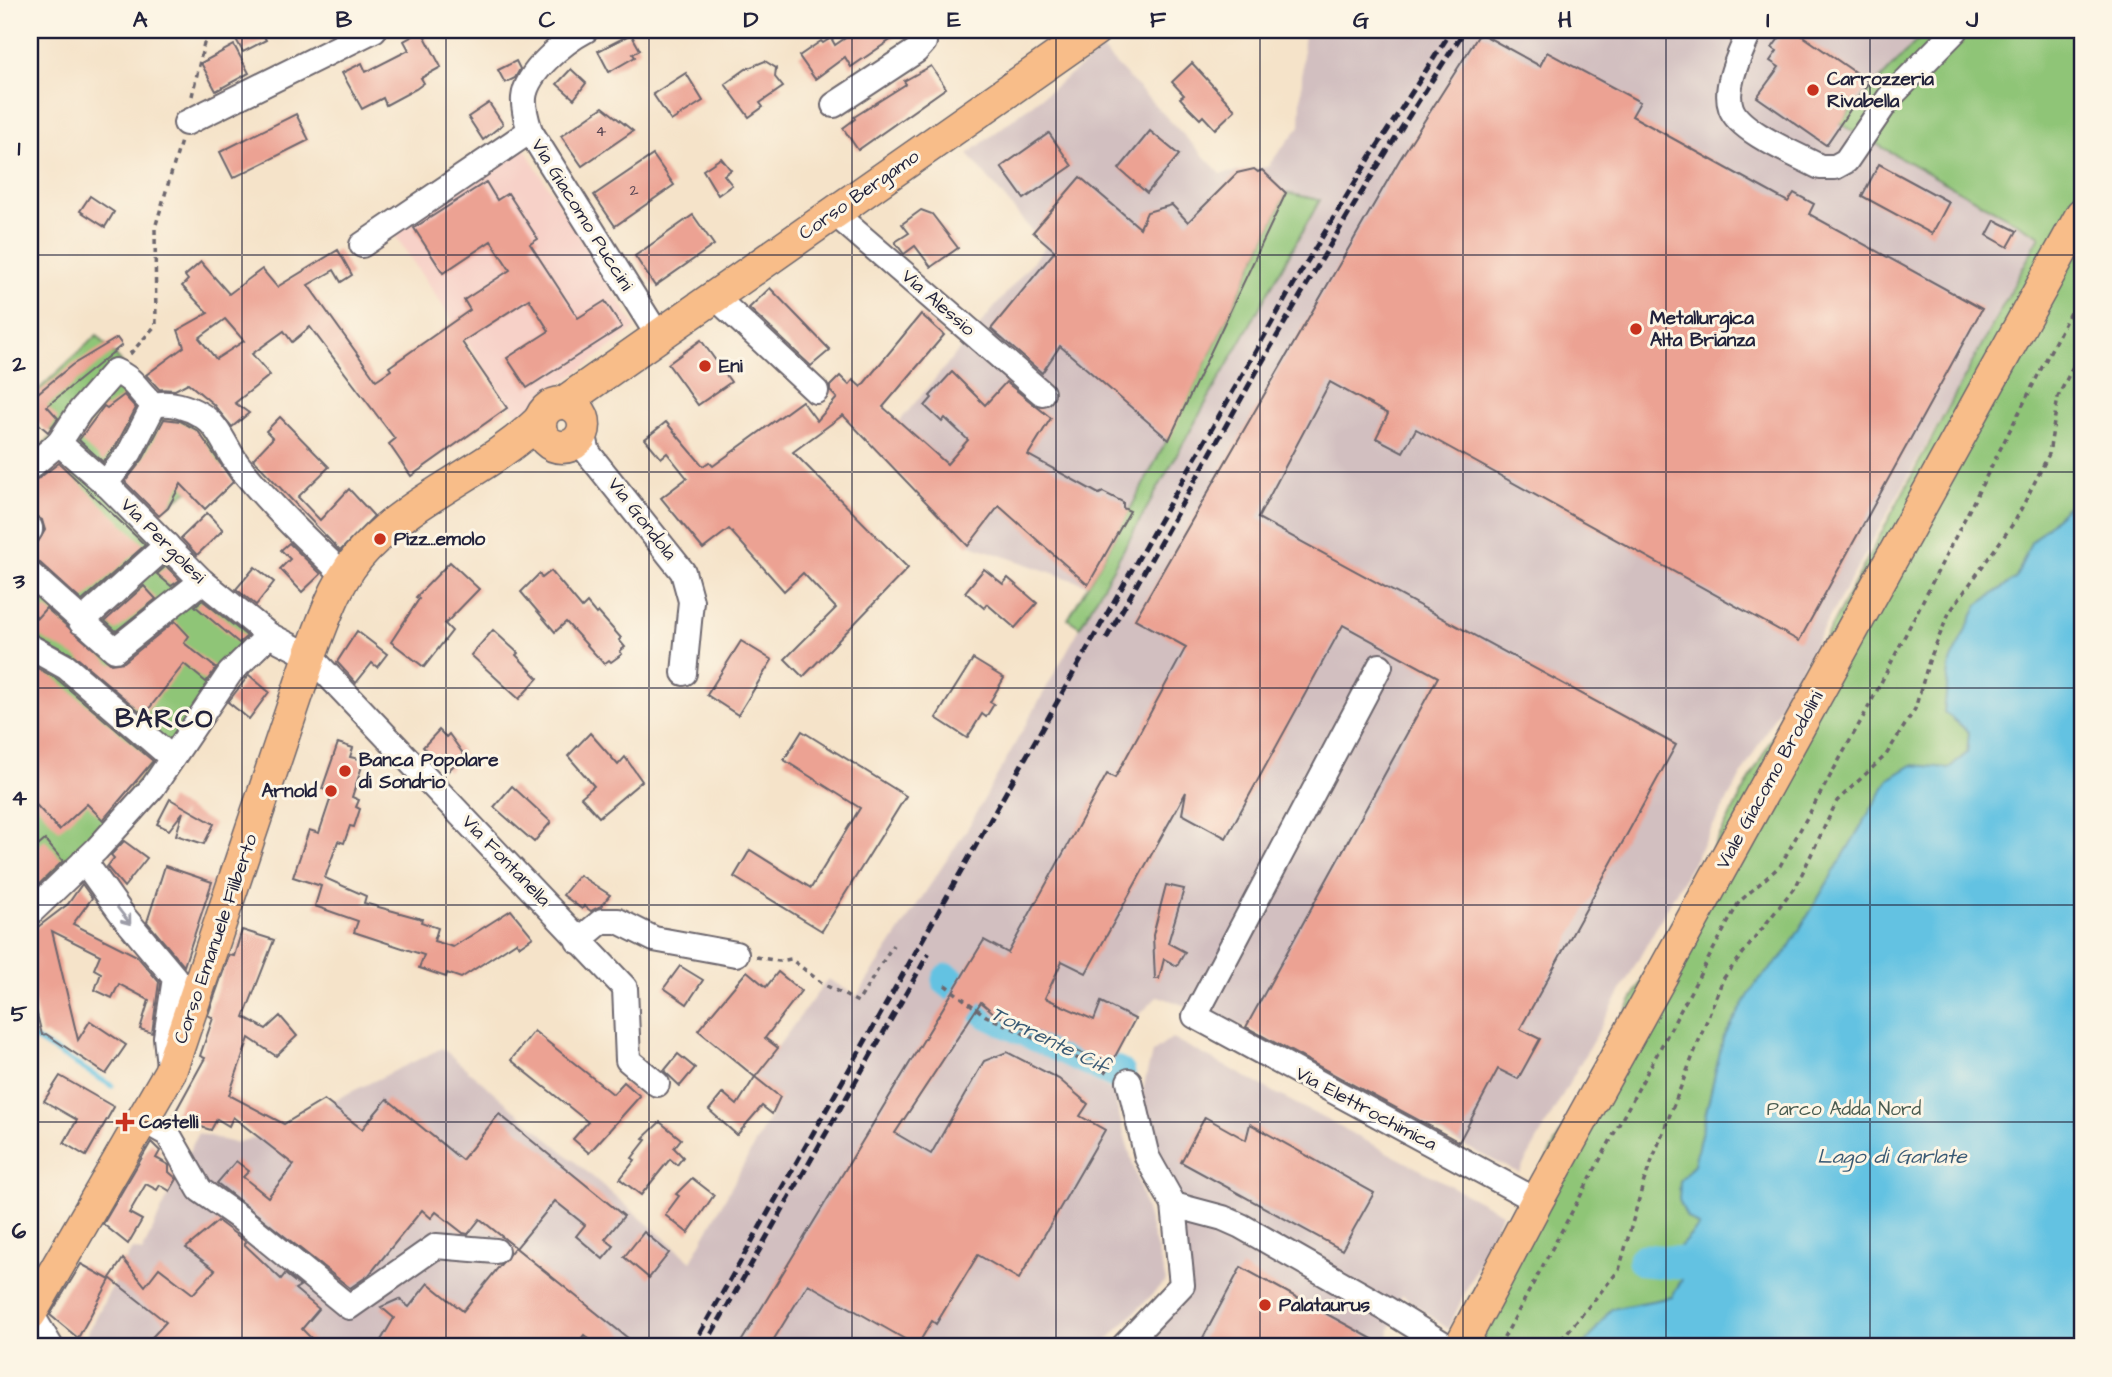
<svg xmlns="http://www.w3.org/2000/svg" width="2112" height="1377" viewBox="0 0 2112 1377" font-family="'Architects Daughter',sans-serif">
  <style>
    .built { fill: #f7d1c8 }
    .industrial { fill: #d2bfc0 }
    .green { fill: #8fc577; stroke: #587459; stroke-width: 2 }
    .water { fill: #64c2e2; stroke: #43728e; stroke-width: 2 }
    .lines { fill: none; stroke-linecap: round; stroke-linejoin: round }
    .stream { stroke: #64c2e2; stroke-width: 5 }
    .river { stroke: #64c2e2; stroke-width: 33 }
    .building { fill: #eca293; fill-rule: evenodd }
    .minor-casing { stroke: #6c666d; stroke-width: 28 }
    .major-casing { stroke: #6c666d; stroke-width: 35 }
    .path { stroke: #6c666d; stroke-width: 3.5; stroke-dasharray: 5 5; stroke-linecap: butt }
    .minor { stroke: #fff; stroke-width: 24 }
    .major { stroke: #f8bd89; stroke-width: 32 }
    .rail { stroke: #22223b; stroke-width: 5; stroke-dasharray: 10 5; stroke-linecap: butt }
    .oneway { stroke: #9c9ca7 }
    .grid { fill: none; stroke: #22223b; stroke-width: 2; stroke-opacity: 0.55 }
    .poi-dot { fill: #c8321e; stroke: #fcf5e5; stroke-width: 2.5 }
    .labels { text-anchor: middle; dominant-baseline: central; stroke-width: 6; stroke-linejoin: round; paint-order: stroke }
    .number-label { font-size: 16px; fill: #544251 }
    .poi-label { font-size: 19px; font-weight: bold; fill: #22223b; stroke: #fcf5e5; text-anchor: start }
    .street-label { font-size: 19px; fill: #22223b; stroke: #fcf5e5 }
    .park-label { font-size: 19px; fill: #485b50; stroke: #fcf5e5 }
    .water-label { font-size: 21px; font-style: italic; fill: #395a75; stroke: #fcf5e5 }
    .district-label { font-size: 26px; font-weight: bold; letter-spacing: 2px; fill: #22223b; stroke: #fcf5e5 }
    .neatline { fill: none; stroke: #22223b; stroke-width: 2.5 }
    .grid-label { font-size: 23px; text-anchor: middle; font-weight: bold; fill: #22223b }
  </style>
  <rect width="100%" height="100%" fill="#fcf5e5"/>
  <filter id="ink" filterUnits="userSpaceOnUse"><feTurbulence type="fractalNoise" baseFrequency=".0143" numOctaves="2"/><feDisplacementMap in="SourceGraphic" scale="14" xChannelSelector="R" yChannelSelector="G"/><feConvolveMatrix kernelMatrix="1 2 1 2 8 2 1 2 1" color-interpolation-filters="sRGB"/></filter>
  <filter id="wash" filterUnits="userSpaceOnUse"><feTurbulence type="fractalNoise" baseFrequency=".00686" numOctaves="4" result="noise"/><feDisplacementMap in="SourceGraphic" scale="28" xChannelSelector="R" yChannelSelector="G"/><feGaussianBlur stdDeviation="1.57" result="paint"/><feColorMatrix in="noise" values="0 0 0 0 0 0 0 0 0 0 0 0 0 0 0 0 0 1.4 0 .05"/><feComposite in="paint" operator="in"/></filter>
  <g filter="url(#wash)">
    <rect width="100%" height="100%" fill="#f5e3c9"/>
    <path class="built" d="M523 146 636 328 518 417 392 231Z"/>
    <g class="industrial">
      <path d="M1304 30H2082V166L1519 1173 1458 1143 1246 1027 1158 996 1135 1019 1110 1066 996 1015 959 984 973 1014 984 1024 1112 1090 1166 1281 1100 1347H80L132 1249 142 1252 198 1133 234 1143 258 1137 442 1048 691 1261 780 1098 755 1077 828 979 857 996 969 826 1319 201 1286 193 1198 384 1088 585 968 544 879 446 1045 247 968 154 1102 50 1221 174 1267 167 1300 126Z"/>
      <path d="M1172 1038 1502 1213 1448 1329 1402 1295 1384 1347H1140L1186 1299 1141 1097 1152 1053Z"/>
    </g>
    <g class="green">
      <path d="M1927 30H2082V1347H1443L1530 1191 2040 236 1839 123Z"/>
      <path d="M1286 193 1320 200 1080 627 1068 619C1150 481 1219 338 1286 193Z"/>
      <path d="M97 335 145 389 197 421 232 458 148 521 267 630 118 830 30 904V456L55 434 30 407V398Z"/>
    </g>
    <path class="water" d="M2082 492V1347H1583L1611 1309 1672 1297 1682 1279 1675 1252 1699 1226 1687 1218 1679 1200 1680 1181 1694 1164 1723 1039 1756 983 1785 954 1889 779 1912 765 1949 768 1967 753 1969 732 1944 712 1950 662 1978 605 2016 578 2031 542Z"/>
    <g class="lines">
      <path class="stream" d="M30 1036 112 1086"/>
      <g class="river">
        <path d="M948 980 989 1013 1119 1074"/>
        <path d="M1644 1260 1678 1263"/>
      </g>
    </g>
    <g id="blocks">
      <g class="building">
        <path d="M231 30H261L266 40 243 52Z"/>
        <path d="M857 30H905L851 67 845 57 815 79 799 56 821 41 823 43 831 38 835 45Z"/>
        <path d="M1785 30H1794L1869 82 1826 145 1757 97 1779 67 1770 61 1777 51 1772 48Z"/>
        <path d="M422 31 441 67 421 78 424 83 416 89 386 105 383 98 362 109 342 73 362 63 366 72 409 50 404 41Z"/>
        <path d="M1480 33 1540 66 1547 52 1640 102 1632 116 1788 202 1794 193 1814 204 1809 214 1982 309 1799 641 1416 429 1403 452 1376 438 1388 414 1330 382 1258 518 1676 745 1520 1029 1540 1039 1518 1079 1498 1069 1459 1142 1246 1027 1438 677 1343 625 1226 838 1182 814 1186 792 1086 973 1062 961 1045 998 1094 1020 1101 1002 1135 1019 1110 1066 996 1015 981 1002 895 1133 931 1154 984 1061 1007 1052 1059 1079 1088 1104 1080 1116 1105 1130 1019 1279 978 1255 936 1324 932 1321 917 1346 808 1284 769 1347H738L984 940 1008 953 1107 774 1115 778 1186 647 1135 619 1400 159Z"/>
        <path d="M631 34 640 50 633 54 635 57 609 72 598 51Z"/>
        <path d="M234 45 249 73 216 91 201 63Z"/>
        <path d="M516 61 520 69 515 78 505 83 498 70Z"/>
        <path d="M765 61 776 68 775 77 783 87 760 103 763 107 749 117 725 84 746 69Z"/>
        <path d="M1192 63 1235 110 1215 129 1203 116 1200 119 1188 107 1180 98 1184 95 1172 82Z"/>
        <path d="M931 66 946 88 858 150 843 128 855 119 854 117 906 84 904 81Z"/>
        <path d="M571 69 586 83 574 99 557 84Z"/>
        <path d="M686 73 703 101 671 121 653 94Z"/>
        <path d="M489 103 503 124 483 140 468 117Z"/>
        <path d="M603 107 633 131 582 166 561 136Z"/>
        <path d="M296 114 309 140 233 178 220 152Z"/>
        <path d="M1150 131 1179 155 1147 193 1119 169Z"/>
        <path d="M1049 133 1072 166 1024 199 1001 167Z"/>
        <path d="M653 155 674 185 615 226 594 195Z"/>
        <path d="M721 158 731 170 724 175 732 185 718 195 703 170Z"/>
        <path d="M1879 164 1949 202 1932 234 1862 196Z"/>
        <path d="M1254 169 1258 172 1262 170 1286 193 1169 440 1060 346 1042 373 991 329 1055 251 1033 232 1080 177 1140 228 1147 212 1172 205 1188 222 1237 173Z"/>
        <path d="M486 182 497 200 508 193 538 239 530 244 578 318 605 301 622 327 527 388 507 358 549 331 529 299 462 342 507 408 411 476 389 444 395 439 310 327 292 342 284 331 252 354 270 375 235 403 249 413 232 427 213 404 188 383 175 390 159 389 146 375 184 347 178 330 208 313 182 286 188 280 185 276 201 262 229 294 262 269 277 287 338 250 352 275 341 282 334 270 308 285 376 380 391 370 389 367 470 310 464 300 510 270 491 241 443 273 414 228ZM225 319 244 341 216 359 199 338Z"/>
        <path d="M90 196 114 212 105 227 80 211Z"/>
        <path d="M921 210 932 214 958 248 931 267 915 246 904 254 895 242 909 233 902 224Z"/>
        <path d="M693 215 714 245 655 286 635 256Z"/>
        <path d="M1995 220 2017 231 2008 247 1987 235Z"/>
        <path d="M770 288 830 350 811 366 749 308Z"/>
        <path d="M921 314 944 335 883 407 947 464 968 440 945 418 942 422 925 406 932 398 930 396 952 372 985 405 1006 382 1051 418 1028 455 1099 494 1103 492 1123 502V508L1130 511 1088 585 999 506 968 546 843 415 793 452 908 568 803 677 785 659 836 608 803 573 784 591 729 529 703 549 661 498 687 478 667 453 661 458 645 439 666 422 703 466 709 462 713 466 802 401 817 421 837 398 830 391V386L840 376 849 385 853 380 861 387Z"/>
        <path d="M117 338 122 345 47 406 58 418 48 432 33 419 30 401 33 397 72 365Z"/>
        <path d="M701 340 731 382 698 405 668 364Z"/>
        <path d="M124 395 136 408 117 444 103 462 79 440 104 406 107 408Z"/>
        <path d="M280 417 329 467 298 497 320 520 349 489 374 516 340 551 253 459 273 438 266 431Z"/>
        <path d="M164 419 180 421 198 431 233 482 205 509 181 484 168 508 159 516 125 482 143 459Z"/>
        <path d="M59 463 145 545 82 601 40 563 30 560V545L38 542 45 530 42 520 30 513V481L39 478Z"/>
        <path d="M207 513 223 530 197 555 181 538Z"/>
        <path d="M289 543 321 574 302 592 280 569 290 559 281 550Z"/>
        <path d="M450 562 479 589 445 624 452 631 424 667 391 642 419 599 416 597Z"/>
        <path d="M166 566 180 580 171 586 157 574Z"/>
        <path d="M255 567 274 582 256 605 236 589Z"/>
        <path d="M984 569 1003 584 1008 578 1037 603 1015 628 987 604 984 608 965 592Z"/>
        <path d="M551 571 582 608 587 603 596 614 598 612 621 638 619 640 625 647 620 651 622 654 611 662 609 660 604 664 566 622 555 632 521 592 539 574 542 578Z"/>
        <path d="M144 586 156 599 116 631 105 621Z"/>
        <path d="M202 600 247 636 239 643 195 606Z"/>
        <path d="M46 608 111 664 124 662 175 621 189 636 184 643 216 668 206 682 184 664 144 715 75 656 30 632V611L37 618Z"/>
        <path d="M493 630 518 653 516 655 538 678 519 699 471 655Z"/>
        <path d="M357 631 387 654 377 667 372 663 356 683 337 662Z"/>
        <path d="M741 641 772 660 738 715 707 695Z"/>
        <path d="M973 659 1004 678 990 702 994 704 986 717 982 714 967 738 936 718Z"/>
        <path d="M30 664 57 679 153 761 103 820 87 804 59 830 30 798Z"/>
        <path d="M249 675 269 692 249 719 228 702Z"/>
        <path d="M439 730 446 737 449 734 464 755 448 771 423 747Z"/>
        <path d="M802 731 906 796 822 931 734 877 750 850 811 888 860 808 784 760Z"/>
        <path d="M590 733 618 765 625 757 642 781 599 817 581 797 594 786 568 756Z"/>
        <path d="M338 743 353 748 350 757 364 760 352 797 359 800 356 807 360 809 354 827 350 826 344 843 338 841 325 878 366 896 364 903 422 919 421 922 438 928 434 941 453 947 511 910 533 937 520 946 516 942 461 978 447 973 446 977 419 968 424 955 354 932 358 921 315 906 321 886 293 877 309 830 319 833 333 791 322 789Z"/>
        <path d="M512 786 551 822 534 842 494 807Z"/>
        <path d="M170 799 214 824 204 844 176 835 183 812 169 830 157 824Z"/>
        <path d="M45 840 63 861 30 893V853Z"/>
        <path d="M124 841 147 858 124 887 107 867 114 858 111 855Z"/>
        <path d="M165 866 212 882 184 966 147 922Z"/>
        <path d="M579 875 610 895 601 906 591 911 584 906 582 909 563 895Z"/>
        <path d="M82 884 92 898 73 924 137 956 159 982 152 1033 140 1029 149 1000 119 984 112 998 95 990 101 973 94 969 100 955 52 931 78 1040 90 1021 126 1045 106 1074 46 1034 42 1035 30 985V933L68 904Z"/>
        <path d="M1166 885 1184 889 1168 943 1185 952 1177 966 1164 959 1159 979H1155L1153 935Z"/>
        <path d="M242 930 274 940 244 1017 266 1029 280 1016 297 1036 276 1056 249 1038 229 1095 284 1124 324 1100 362 1129 387 1099 462 1160 499 1114 624 1216 605 1239 614 1246 603 1259 576 1236 585 1225 555 1201 516 1248 639 1347H599L584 1335 575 1347H377L394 1318 381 1307 399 1299 409 1307 428 1283 463 1311 515 1247 480 1219 468 1234 463 1233 436 1212 431 1218 422 1210 369 1275 350 1288 217 1183 236 1161 249 1171 243 1177 268 1197 294 1165 233 1117 229 1126 217 1119 211 1130 172 1118 205 1058 200 1056 213 1018 208 1015 229 955 234 956Z"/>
        <path d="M680 966 703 980 687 1004 664 988Z"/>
        <path d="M747 971 766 987 778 972 801 991 765 1038 778 1048 755 1077 698 1030Z"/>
        <path d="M534 1031 613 1094 624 1082 640 1096 589 1153 573 1139 588 1122 511 1060Z"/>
        <path d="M678 1054 695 1068 680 1086 664 1071Z"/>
        <path d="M60 1076 114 1107 86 1156 64 1143 77 1120 44 1101Z"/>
        <path d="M755 1077 780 1097 772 1114 762 1106 737 1135 709 1110 723 1093 737 1105Z"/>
        <path d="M1205 1117 1246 1140 1250 1124 1374 1193 1342 1250 1181 1162Z"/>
        <path d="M660 1122 681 1139 674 1148 683 1157 677 1165 670 1159 641 1195 620 1179 635 1160 632 1158 646 1140 643 1138Z"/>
        <path d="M151 1142 160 1151 156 1158 169 1165V1172L177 1179 170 1191 160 1185 157 1190 146 1184 129 1213 142 1220 128 1244 103 1224Z"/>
        <path d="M692 1178 714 1195 688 1233 665 1215 679 1196 676 1194Z"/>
        <path d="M218 1221 246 1242 244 1244 281 1279 285 1274 300 1286 295 1289 319 1309 302 1329 312 1339 305 1347H143L166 1322 110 1278 123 1259 145 1286 159 1268 193 1294 215 1270 186 1248Z"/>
        <path d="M644 1232 669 1253 649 1278 624 1257Z"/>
        <path d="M81 1264 110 1280 78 1338 50 1315Z"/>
        <path d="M1241 1267 1387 1347H1198Z"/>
      </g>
    </g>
  </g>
  <g filter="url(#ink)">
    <use href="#blocks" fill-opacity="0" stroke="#6c666d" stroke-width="2"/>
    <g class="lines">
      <defs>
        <g id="minor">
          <path d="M586 30C565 41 526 72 524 98 523 109 527 121 530 131L659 337"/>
          <path d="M1750 30C1742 51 1723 85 1731 108 1739 132 1798 155 1820 167H1835L1846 161 1889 98 1956 30"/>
          <path d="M834 105 916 51 924 42 923 30"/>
          <path d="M186 123 374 30"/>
          <path d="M834 213 1042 393"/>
          <path d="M362 245 530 131"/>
          <path d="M714 296 816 391"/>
          <path d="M583 432 588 453 683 572 691 601 684 673"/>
          <path d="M59 443 108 486 202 581 269 635"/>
          <path d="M30 467 59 443 80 411 115 371C136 380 137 391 154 405 169 401 188 407 201 415 220 426 226 450 239 466 271 506 308 541 345 576"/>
          <path d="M105 484 130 452 154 405"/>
          <path d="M30 528V530"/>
          <path d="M30 574 115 650 202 581"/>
          <path d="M81 622 167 545"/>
          <path d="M30 647 66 667 172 758"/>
          <path d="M1380 666 1195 1016 1537 1201"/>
          <path d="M84 861 124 917 175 978 166 1037 169 1066"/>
          <path d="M30 913 97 849 153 787 230 673 269 635 310 656 625 988 628 1060 657 1084"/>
          <path d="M578 941 602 921H618L654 939 736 954"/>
          <path d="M143 1120 168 1134 200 1190 240 1218 349 1307 436 1246 496 1251"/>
          <path d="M1174 1205 1223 1218 1241 1226 1385 1308 1448 1347"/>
          <path d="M30 1312 51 1347"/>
          <path d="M1123 1347 1182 1285 1174 1205 1147 1157 1129 1081"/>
        </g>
        <g id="major">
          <path d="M563 403 1095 30"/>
          <circle cx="562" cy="425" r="22"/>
          <path d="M30 1314 170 1072 310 656C325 617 337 577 367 547 417 495 489 470 540 420"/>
          <path d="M1460 1347 1537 1201 2082 214"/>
        </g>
      </defs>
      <use href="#minor" class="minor-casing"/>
      <use href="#major" class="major-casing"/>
      <g class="path">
        <path d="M192 96 207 30"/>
        <path d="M130 354 156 325 155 228 181 141"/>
        <path d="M756 957 779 961 791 959 823 984 858 1002 893 945"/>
        <path d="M945 985 986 1016 1111 1074"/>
        <path d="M1499 1347 1739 902 1780 866 1867 710 2082 289"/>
        <path d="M1555 1347 1619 1270 1644 1181 1723 979 1797 884 1837 801 1886 755 1915 709 1929 661 1949 613 2015 521 2049 454 2058 397 2082 348"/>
      </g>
      <use href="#minor" class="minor"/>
      <use href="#major" class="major"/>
      <g class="rail">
        <path d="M1106 639C1222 434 1334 226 1465 30"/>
        <path d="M692 1347 1296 280 1371 156 1452 30"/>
        <path d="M704 1347 929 953"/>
      </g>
    </g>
    <defs><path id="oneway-shaft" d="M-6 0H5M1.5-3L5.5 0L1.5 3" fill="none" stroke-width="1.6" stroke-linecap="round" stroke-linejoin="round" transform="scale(1.75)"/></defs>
    <use class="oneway" href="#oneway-shaft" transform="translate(124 916) rotate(52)"/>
  </g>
  <path class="grid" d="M242 30V1347M446 30V1347M649 30V1347M852 30V1347M1056 30V1347M1260 30V1347M1463 30V1347M1666 30V1347M1870 30V1347M30 255H2082M30 472H2082M30 688H2082M30 905H2082M30 1122H2082"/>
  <g class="poi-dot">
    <circle cx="1813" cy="90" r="7"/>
    <circle cx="1636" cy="329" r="7"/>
    <circle cx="705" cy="366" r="7"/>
    <circle cx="380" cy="539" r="7"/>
    <circle cx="345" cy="771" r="7"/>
    <circle cx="331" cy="791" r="7"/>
    <path d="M121.5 1111.5h7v7h7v7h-7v7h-7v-7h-7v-7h7z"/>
    <circle cx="1265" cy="1305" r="7"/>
  </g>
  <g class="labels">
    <g class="number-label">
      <text x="601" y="131">4</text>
      <text x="634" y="190">2</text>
    </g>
    <g class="poi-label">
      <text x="1827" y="79">Carrozzeria<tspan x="1827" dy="22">Rivabella</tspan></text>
      <text x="1650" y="318">Metallurgica<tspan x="1650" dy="22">Alta Brianza</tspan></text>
      <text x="719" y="366">Eni</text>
      <text x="394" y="539">Pizz...emolo</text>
      <text x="359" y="760">Banca Popolare<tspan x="359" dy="22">di Sondrio</tspan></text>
      <text x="317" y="791" text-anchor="end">Arnold</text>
      <text x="139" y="1122">Castelli</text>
      <text x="1279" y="1305">Palataurus</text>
    </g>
    <g class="street-label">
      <text transform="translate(859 195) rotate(-35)">Corso Bergamo</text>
      <text transform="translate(582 215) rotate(58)">Via Giacomo Puccini</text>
      <text transform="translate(938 303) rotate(41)">Via Alessio</text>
      <text transform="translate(642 519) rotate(52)">Via Gondola</text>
      <text transform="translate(163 541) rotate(45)">Via Pergolesi</text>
      <text transform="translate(1770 780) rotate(-61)">Viale Giacomo Brodolini</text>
      <text transform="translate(506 861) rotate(46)">Via Fontanella</text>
      <text transform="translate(216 939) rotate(-71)">Corso Emanuele Filiberto</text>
      <text transform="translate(1366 1109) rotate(28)">Via Elettrochimica</text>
    </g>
    <g class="park-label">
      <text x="1844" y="1109">Parco Adda Nord</text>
    </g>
    <g class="water-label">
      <text transform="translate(1050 1040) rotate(26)">Torrente Cif</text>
      <text x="1892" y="1156">Lago di Garlate</text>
    </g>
    <g class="district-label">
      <text x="165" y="719">BARCO</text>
    </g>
  </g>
  <rect width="2112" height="1377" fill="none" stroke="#fcf5e5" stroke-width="77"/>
  <rect x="38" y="38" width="2036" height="1300" class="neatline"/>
  <g class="grid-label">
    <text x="140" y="27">A</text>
    <text x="344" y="27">B</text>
    <text x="547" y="27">C</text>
    <text x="751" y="27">D</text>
    <text x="954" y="27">E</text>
    <text x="1158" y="27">F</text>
    <text x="1361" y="27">G</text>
    <text x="1565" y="27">H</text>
    <text x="1768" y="27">I</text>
    <text x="1972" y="27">J</text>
    <text x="19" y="155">1</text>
    <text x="19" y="371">2</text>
    <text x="19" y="588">3</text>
    <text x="19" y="805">4</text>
    <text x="19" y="1021">5</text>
    <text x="19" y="1238">6</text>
  </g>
</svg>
